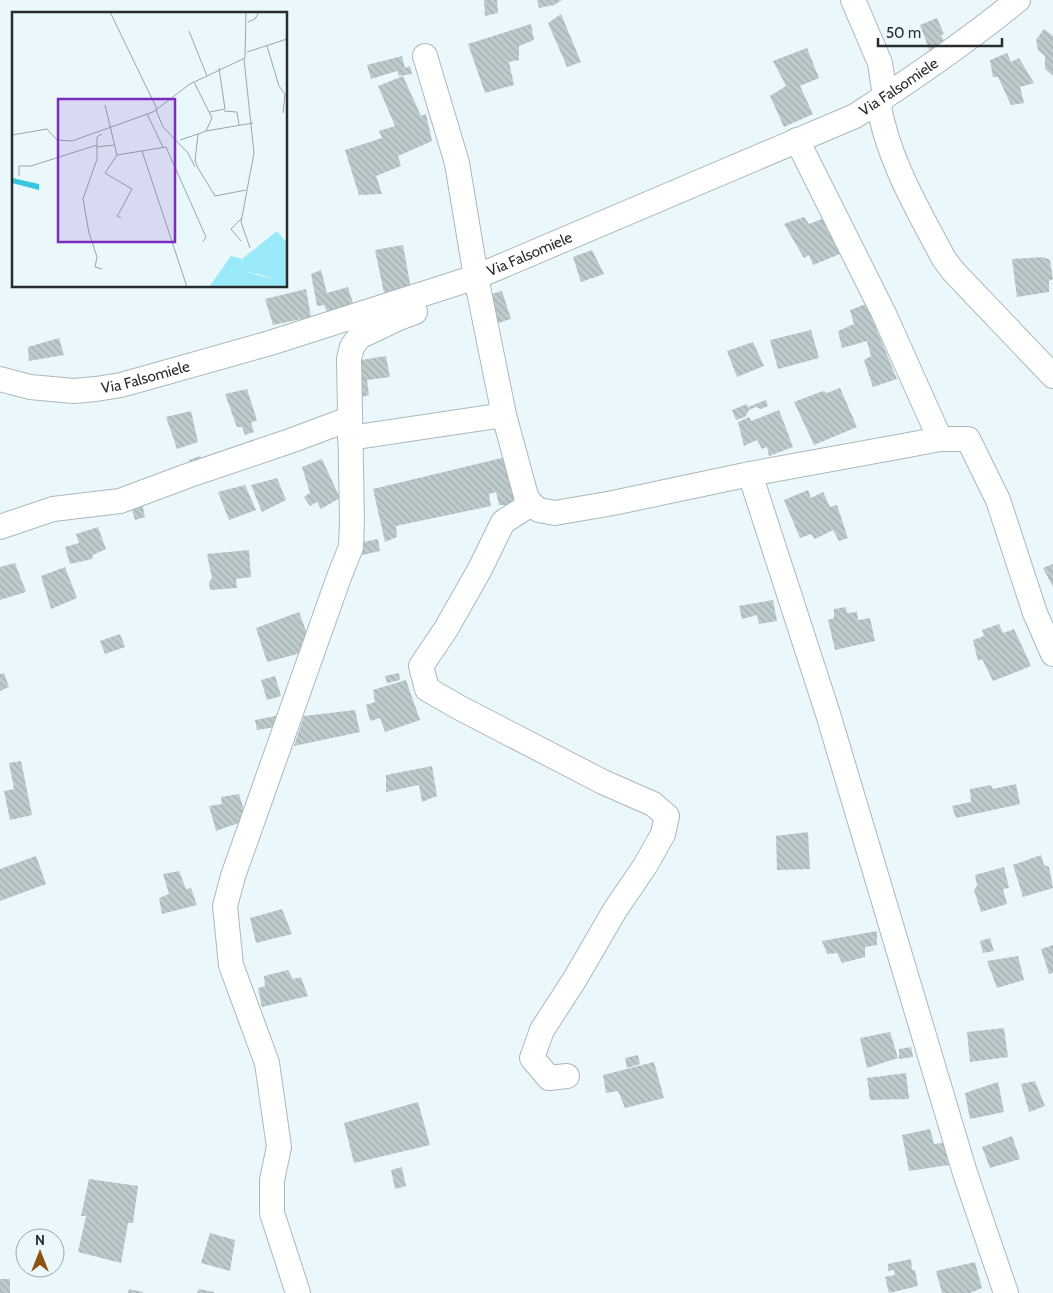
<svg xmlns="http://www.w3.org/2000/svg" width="1053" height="1293" viewBox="0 0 1053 1293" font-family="Cabin,sans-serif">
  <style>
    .building { fill: url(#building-back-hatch) }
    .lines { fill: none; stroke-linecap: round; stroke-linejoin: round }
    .minor-casing { stroke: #abb8bb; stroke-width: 26 }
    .minor { stroke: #fff; stroke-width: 24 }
    .labels { text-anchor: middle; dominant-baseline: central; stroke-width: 4; stroke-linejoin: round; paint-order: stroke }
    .street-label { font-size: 15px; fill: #272c2d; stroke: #eaf8fb }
    .inset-road { fill: none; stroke: #9ca6a9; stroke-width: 1 }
    .view { fill: #7b2cbf; fill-opacity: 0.15; stroke: #7b2cbf; stroke-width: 2.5 }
    .inset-edge { fill: none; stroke: #272c2d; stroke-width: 2.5 }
  </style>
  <defs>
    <pattern id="building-back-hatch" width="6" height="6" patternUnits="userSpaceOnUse" patternTransform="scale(1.25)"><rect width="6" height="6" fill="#bdcbcd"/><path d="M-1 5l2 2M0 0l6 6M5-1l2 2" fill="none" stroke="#a2aeb0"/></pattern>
  </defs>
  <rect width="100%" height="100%" fill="#eaf8fb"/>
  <g class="building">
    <path d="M484 0H497L498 13 485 16Z"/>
    <path d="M537 0H562L554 5 539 8Z"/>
    <path d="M561 14 581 62 567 67 548 23Z"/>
    <path d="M937 18 944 34 941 35 947 46 932 57 920 25Z"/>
    <path d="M531 24 534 40 519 46V60L509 62 514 85 485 93 468 44Z"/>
    <path d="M1044 29 1053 36V76L1045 69V56L1038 50 1036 40Z"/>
    <path d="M807 48 819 78 800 86 813 114 784 127 770 96 786 86 773 61Z"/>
    <path d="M1007 53 1011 62 1019 58 1034 83 1020 87 1024 103 1011 105 998 77H993L990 60Z"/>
    <path d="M402 56 405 68 410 66 412 74 399 76 397 71 371 79 367 65Z"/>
    <path d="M403 76 421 116 426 114 432 141 398 156 401 166 376 176 382 194 359 195 345 150 382 138 379 131 395 126 378 86Z"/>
    <path d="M804 217 809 224 822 219 840 254 813 265 809 255 804 258 784 224Z"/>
    <path d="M403 245 411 289 385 298 375 250Z"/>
    <path d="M592 250 604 274 581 282 573 257Z"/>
    <path d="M1043 257 1050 260 1053 279 1049 281V292L1017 297 1012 259Z"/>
    <path d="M321 270 327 293 348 287 355 310 329 316 324 305 317 306 311 274Z"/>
    <path d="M306 289 311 317 273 325 265 299Z"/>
    <path d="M502 291 511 319 492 325 488 295Z"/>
    <path d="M866 304 897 379 873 387 864 360 871 356 867 341 842 348 838 331 854 324 850 310Z"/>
    <path d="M811 330 819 358 778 369 770 340Z"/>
    <path d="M59 338 64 355 29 361 28 347Z"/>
    <path d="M753 342 764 366 737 377 727 351Z"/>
    <path d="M386 356 390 377 367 380 369 395 362 397 355 361Z"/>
    <path d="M840 388 857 427 814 445 794 402 823 391 827 393Z"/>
    <path d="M247 389 257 420 251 423 254 432 245 435 242 427H237L225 394Z"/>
    <path d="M766 400 768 406 761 409 756 407 749 410 745 417 736 420 732 410 747 404 748 407Z"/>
    <path d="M779 410 793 447 769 456 767 447 762 449 757 440 744 446 738 422 749 417 751 421Z"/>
    <path d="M191 411 198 442 177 449 166 417Z"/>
    <path d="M200 456 203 464 193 468 189 460Z"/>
    <path d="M506 457 517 505H499L496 492 489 494 491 506 396 526 397 537 385 542 373 489Z"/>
    <path d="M322 459 340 498 321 509 317 502 310 506 304 497 310 493 302 467Z"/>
    <path d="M277 478 286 500 262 512 251 485Z"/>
    <path d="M245 485 256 510 229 520 218 492Z"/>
    <path d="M808 490 811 498 823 492 830 507 837 505 848 538 839 541 833 530 815 539 811 534 800 538 784 500Z"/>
    <path d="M142 503 145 517 135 520 131 506Z"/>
    <path d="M98 527 106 549 93 555 92 559 70 564 65 547 79 543 76 534Z"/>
    <path d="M378 539 380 551 362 555 359 543Z"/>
    <path d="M249 550 251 577 236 579 237 588 210 590 209 582 212 578 207 554Z"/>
    <path d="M15 563 26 592 0 600V567Z"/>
    <path d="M1053 564V587L1043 568Z"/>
    <path d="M65 567 77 598 51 609 41 576Z"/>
    <path d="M773 600 777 621 759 624 757 615 742 619 739 606Z"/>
    <path d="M846 607 847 613 857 612 858 620 870 618 875 641 835 650 828 620 834 618V609Z"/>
    <path d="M299 612 313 650 267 662 256 628Z"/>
    <path d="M999 624 1003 633 1014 629 1031 666 993 681 982 659 978 661 973 640 984 636 982 630Z"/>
    <path d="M120 634 125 647 105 654 100 641Z"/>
    <path d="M4 673 9 687 0 691V674Z"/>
    <path d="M399 673 400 680 387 683 385 676Z"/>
    <path d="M275 676 281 696 267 700 261 680Z"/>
    <path d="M406 680 420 720 385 732 380 718 370 721 366 705 375 702 373 690Z"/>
    <path d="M355 710 360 732 294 746 304 716Z"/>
    <path d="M280 715 282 726 257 730 255 720Z"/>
    <path d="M21 761 32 815 10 820 4 791 14 789 9 763Z"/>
    <path d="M432 766 437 796 422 802 419 785 386 792V775Z"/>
    <path d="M1016 784 1020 804 956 818 952 806 971 802 970 789 991 785 993 789Z"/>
    <path d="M239 794 247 820 216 831 209 806 222 804 221 797Z"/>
    <path d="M808 832 810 869 777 870 776 836Z"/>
    <path d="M1041 855 1044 865 1049 867 1053 888 1023 897 1013 865Z"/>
    <path d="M36 856 46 884 0 901V869Z"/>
    <path d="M1004 867 1009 888 1003 889 1007 904 981 912 974 890 977 886 975 875Z"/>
    <path d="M179 871 186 889 191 888 197 905 162 914 159 898 169 894 163 874Z"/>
    <path d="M282 909 292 934 256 943 250 918Z"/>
    <path d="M877 931V945L865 947V957L842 963 837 953 827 954 822 941Z"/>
    <path d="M990 938 994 951 983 953 980 941Z"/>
    <path d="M1053 945V973L1049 974 1041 949Z"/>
    <path d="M1018 956 1024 980 997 988 987 961Z"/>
    <path d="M288 970 293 979 301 977 308 996 262 1007 258 988 265 986 264 976Z"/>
    <path d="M1004 1028 1008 1057 970 1062 967 1032Z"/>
    <path d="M890 1032 898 1058 867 1068 860 1038Z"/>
    <path d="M911 1047 913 1057 899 1059V1049Z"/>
    <path d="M638 1055 640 1064 627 1068 625 1058Z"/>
    <path d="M654 1062 664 1098 625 1108 618 1091 606 1093 603 1075Z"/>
    <path d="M906 1073 909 1099 870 1100 867 1078Z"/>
    <path d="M1035 1081 1045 1106 1029 1112 1021 1084Z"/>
    <path d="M998 1082 1004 1112 970 1119 965 1093Z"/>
    <path d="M418 1102 430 1145 354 1163 344 1123Z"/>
    <path d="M930 1129 934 1144 943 1143 949 1165 909 1171 902 1135Z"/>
    <path d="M1012 1136 1020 1159 990 1168 982 1147Z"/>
    <path d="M402 1167 406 1186 395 1189 391 1170Z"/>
    <path d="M89 1179 138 1186 133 1223H128L121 1263 78 1252 86 1216H81Z"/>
    <path d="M210 1233 235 1240 230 1271 201 1263Z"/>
    <path d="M911 1259 912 1270H915L918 1286 889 1293 885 1277 895 1275 894 1270 888 1271V1264Z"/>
    <path d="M975 1262 982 1288 970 1293H942L936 1271Z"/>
    <rect x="0" y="1279" width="10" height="14"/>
    <path d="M129 1289 143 1292V1293H128Z"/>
    <path d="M199 1289 214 1292V1293H197Z"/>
  </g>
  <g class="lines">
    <defs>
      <g id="minor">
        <path d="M853 0 880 63 885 97"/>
        <path d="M425 56 457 163 476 277 504 415 526 496 531 504 539 510 555 513 613 503 750 474 903 446 940 439H968L998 500 1035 613 1053 654"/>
        <path d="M878 101C887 158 917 208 944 259L953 271 1053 376"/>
        <path d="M797 140 884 314 940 439"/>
        <path id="s1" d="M0 379 30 387 74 391 96 389 121 385 270 343 476 277 855 116C911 80 966 42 1018 0"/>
        <path d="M350 438 504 415"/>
        <path d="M750 474 828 714 965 1173 1006 1293"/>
        <path d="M531 504 503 522 480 569 446 629 421 666 427 689 460 708 603 782 653 804 667 816 663 834 645 866 615 910 575 979 542 1030 532 1058 549 1078 567 1076"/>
        <path d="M0 527 53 509 120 501 187 476 290 441 349 419"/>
        <path d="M298 1293 272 1213V1180L279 1147 267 1063 231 965 225 906 233 876 339 577 351 547 352 520 349 359 352 347 359 337 399 318 415 312"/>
      </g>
    </defs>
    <use href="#minor" class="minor-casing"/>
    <use href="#minor" class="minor"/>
  </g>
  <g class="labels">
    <g class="street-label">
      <text stroke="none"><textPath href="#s1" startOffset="958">Via Falsomiele</textPath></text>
      <text stroke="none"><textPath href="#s1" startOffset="552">Via Falsomiele</textPath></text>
      <text stroke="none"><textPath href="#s1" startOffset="148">Via Falsomiele</textPath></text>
    </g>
  </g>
  <g transform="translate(12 12)">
    <rect width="275" height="275" fill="#eaf8fb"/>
    <path d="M265 219 275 231V275H269L263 268 250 263 232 259 230 247Z" fill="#99e9fa"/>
    <path d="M219 244 230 247 232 259 263 268 269 275H197Z" fill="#99e9fa"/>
    <path d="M0 166 27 172V178L0 171Z" fill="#36c6e0"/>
    <path class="inset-road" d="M98 0 145 97M236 10 243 7 247 0M177 19 195 64M255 34 267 74 273 82 271 101M235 40 275 27M232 47 242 141 229 210 238 236M182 70 200 106 194 119 186 122 183 149 186 156 203 184 234 178M93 93 105 143 154 135 194 225 191 230M144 98 151 115 176 141 183 155M212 99 225 100 227 113M198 100 213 97 207 56M135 102 151 135M194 119 241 111M90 122 85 125V147L71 187 77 221 85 245 83 255 90 257M0 123 35 117 45 128 60 129 141 100 178 72 233 46 234 0M168 128 186 122M85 135 102 133M130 139 175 275M105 143 93 161 120 177 107 201 105 204 109 206M7 164V154H19L85 133M229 229 219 217 230 206"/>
    <path class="view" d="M46 87H163V230H46Z"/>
    <rect width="275" height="275" class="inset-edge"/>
  </g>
  <g transform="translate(40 1253)"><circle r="24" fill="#eaf8fb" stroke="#9ca6a9"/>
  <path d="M0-4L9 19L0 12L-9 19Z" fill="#8e5310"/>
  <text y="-8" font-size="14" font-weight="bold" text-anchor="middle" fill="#272c2d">N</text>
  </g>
  <path d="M878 38v8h124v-8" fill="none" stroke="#272c2d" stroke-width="2.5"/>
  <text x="886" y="38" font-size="15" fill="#272c2d" stroke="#eaf8fb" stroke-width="4" paint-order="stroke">50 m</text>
</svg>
